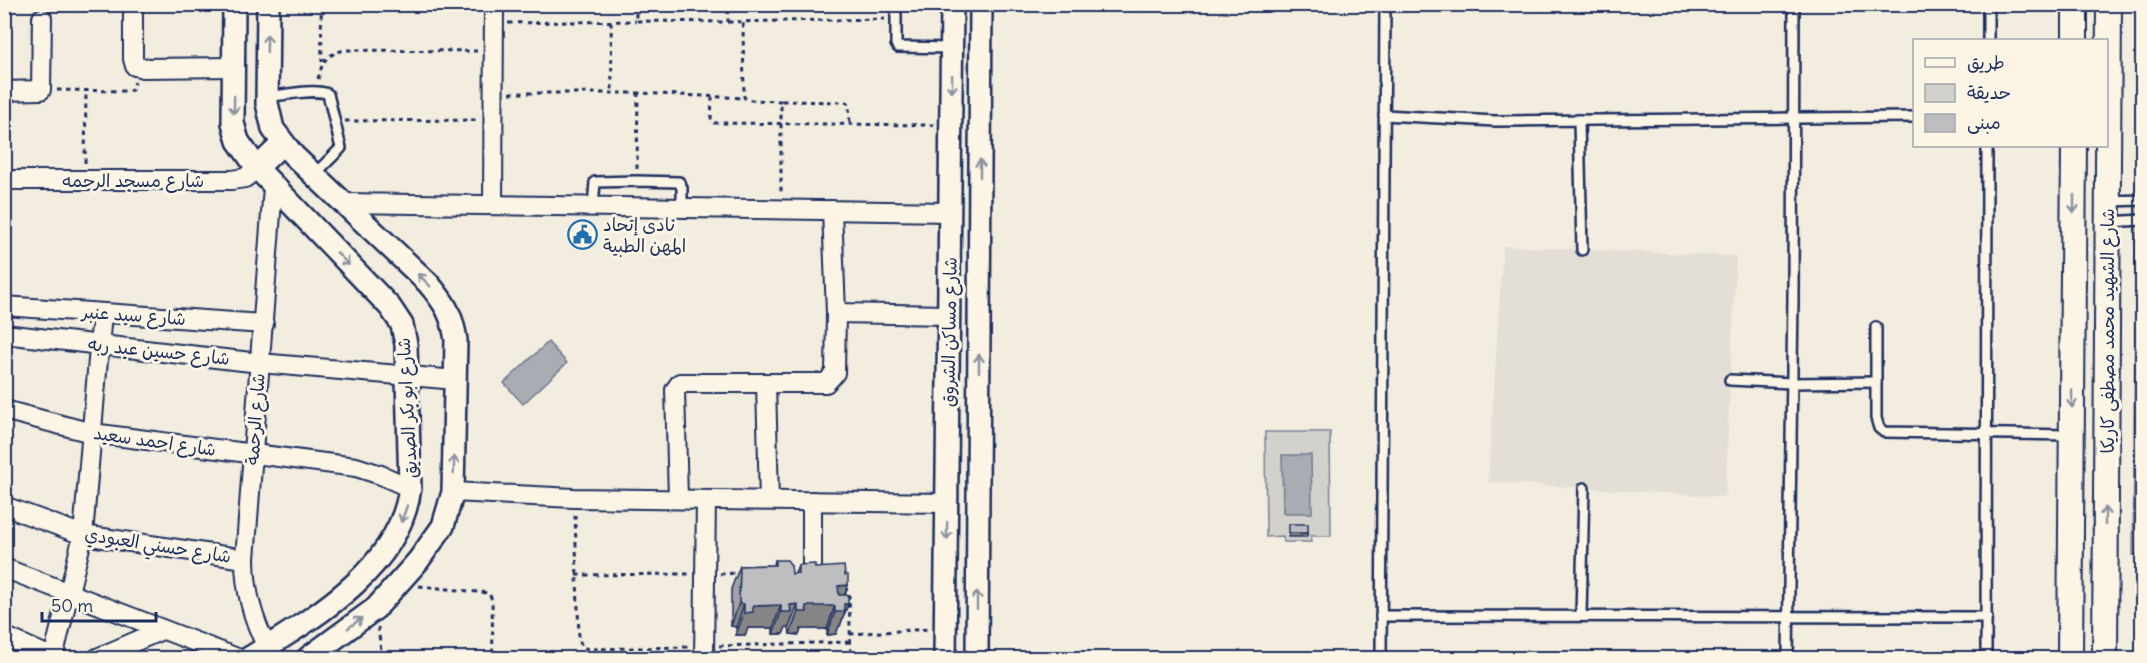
<svg xmlns="http://www.w3.org/2000/svg" width="2147" height="663" viewBox="0 0 2147 663" font-family="Delius,'Playpen Sans Arabic',sans-serif">
  <style>
    .built { fill: #e3dfd6 }
    .green { fill: #d3d1cc; stroke: #778095; stroke-width: 1.5 }
    .water { fill: #a9acb3; stroke: #707a91; stroke-width: 1.5 }
    .lines { fill: none; stroke-linecap: round; stroke-linejoin: round }
    .service-casing { stroke: #1b2f5e; stroke-width: 14 }
    .minor-casing { stroke: #1b2f5e; stroke-width: 22 }
    .tertiary-casing { stroke: #1b2f5e; stroke-width: 26 }
    .secondary-casing { stroke: #1b2f5e; stroke-width: 28 }
    .path { stroke: #1b2f5e; stroke-width: 3; stroke-dasharray: 4.5 4.5; stroke-linecap: butt }
    .service { stroke: #fcf5e5; stroke-width: 9 }
    .minor { stroke: #fcf5e5; stroke-width: 18 }
    .tertiary { stroke: #fcf5e5; stroke-width: 21 }
    .secondary { stroke: #fcf5e5; stroke-width: 24 }
    .wall { fill: #a3a3a5; stroke: #1b2f5e; stroke-width: 1.5 }
    .shaded-wall { fill: #858586; stroke: #1b2f5e; stroke-width: 1.5 }
    .building { fill: #bebec0; stroke: #1b2f5e; stroke-width: 1.5 }
    .oneway { stroke: #8c92a2 }
    .labels { text-anchor: middle; dominant-baseline: central; stroke-width: 6; stroke-linejoin: round; paint-order: stroke }
    .street-label { font-size: 18px; fill: #1b2f5e; stroke: #fcf5e5 }
    .poi-label { font-size: 18px; fill: #1b2f5e; stroke: #fcf5e5; text-anchor: start }
  </style>
  <rect width="100%" height="100%" fill="#f3ede0"/>
  <filter id="ink" filterUnits="userSpaceOnUse"><feTurbulence type="fractalNoise" baseFrequency=".0167" numOctaves="2"/><feDisplacementMap in="SourceGraphic" scale="12" xChannelSelector="R" yChannelSelector="G"/><feConvolveMatrix kernelMatrix="1 2 1 2 8 2 1 2 1" color-interpolation-filters="sRGB"/></filter>
  <g filter="url(#ink)">
    <path class="built" d="M1503 246 1736 256 1725 497 1488 482Z"/>
    <g class="green">
      <path d="M2142 4V555H2133L2138 5Z"/>
      <path d="M1265 432H1330L1331 536H1311V542H1284L1283 536 1266 537Z"/>
    </g>
    <g class="water">
      <path d="M548 342 567 363 523 404 504 383Z"/>
      <path d="M1282 455H1311L1312 513H1283Z"/>
    </g>
    <g class="lines">
      <defs>
        <g id="service">
          <path d="M896 4V44L898 47 952 48"/>
          <path d="M1988 40V4"/>
          <path d="M267 97C283 95 315 88 328 94L341 148 314 175"/>
          <path d="M1384 115 1495 121 1914 117"/>
          <path d="M1579 120 1582 250"/>
          <path d="M2109 201 2142 200"/>
          <path d="M593 207 595 182 637 181 679 182 682 188V208"/>
          <path d="M2109 222 2142 220"/>
          <path d="M1876 327V418L1879 428 1884 432 2070 435"/>
          <path d="M1730 380 1792 383 1876 382"/>
          <path d="M1381 616 1987 617"/>
          <path d="M1581 616 1584 488"/>
          <path d="M1381 658 1385 4"/>
          <path d="M1788 658 1793 298 1794 4"/>
          <path d="M1986 658 1987 146"/>
        </g>
        <g id="minor">
          <path d="M133 14V59L135 66 143 68 234 67"/>
          <path d="M4 91 41 90 42 18"/>
          <path d="M4 180H232L245 178 257 168"/>
          <path d="M344 203 950 212"/>
          <path d="M493 205 494 4"/>
          <path d="M832 210 836 313"/>
          <path d="M4 306 264 324"/>
          <path d="M4 334 260 363 456 380"/>
          <path d="M766 384 769 500"/>
          <path d="M4 410 92 433 356 467 381 475 410 488"/>
          <path d="M453 492 574 498 947 503"/>
          <path d="M678 499 675 390 680 383H826L835 373 836 313 949 315"/>
          <path d="M812 501V573"/>
          <path d="M4 506 83 535 245 559"/>
          <path d="M4 568 237 658"/>
          <path d="M4 636 53 658"/>
          <path d="M267 647C252 618 245 591 245 559L273 187"/>
          <path d="M53 658 83 535 102 313"/>
          <path d="M97 658 162 630"/>
          <path d="M704 658 706 500"/>
        </g>
        <g id="tertiary">
          <path d="M234 4 233 123 238 141 257 168 390 307 402 325 406 344 410 488C400 569 312 619 249 658"/>
          <path d="M268 4 267 103 273 129 293 155 428 283C445 303 452 314 456 340L453 492 443 526 418 561 376 608 308 658"/>
          <path d="M257 168 283 143"/>
          <path d="M945 658 952 4"/>
          <path d="M977 658 981 4"/>
        </g>
        <g id="secondary">
          <path d="M2075 40V4"/>
          <path d="M2070 658 2074 146"/>
          <path d="M2105 658 2109 4"/>
        </g>
      </defs>
      <use href="#service" class="service-casing"/>
      <use href="#minor" class="minor-casing"/>
      <use href="#tertiary" class="tertiary-casing"/>
      <use href="#secondary" class="secondary-casing"/>
      <g class="path">
        <path d="M321 4 322 62"/>
        <path d="M636 4V21L728 22V4"/>
        <path d="M55 9 120 8"/>
        <path d="M611 22 612 93"/>
        <path d="M728 22 885 19"/>
        <path d="M508 23 636 21"/>
        <path d="M743 23 744 97 747 100 781 101V195"/>
        <path d="M318 79C323 60 325 56 344 50L477 51"/>
        <path d="M57 90 128 91 132 90 135 82"/>
        <path d="M510 93H638L745 98"/>
        <path d="M712 97 711 120 714 123 934 125"/>
        <path d="M782 101 846 102 849 104 850 125"/>
        <path d="M8 107 9 164"/>
        <path d="M345 121 479 120"/>
        <path d="M85 163 86 92"/>
        <path d="M637 169 638 93"/>
        <path d="M575 515 579 639 582 647 588 649 688 647"/>
        <path d="M720 574 740 573"/>
        <path d="M576 575 689 574"/>
        <path d="M419 586 488 593 492 599 493 658"/>
        <path d="M845 586 849 595 851 658"/>
        <path d="M378 627 382 658"/>
        <path d="M850 634 929 629"/>
        <path d="M719 646 850 642"/>
        <path d="M382 658H405"/>
      </g>
      <use href="#service" class="service"/>
      <use href="#minor" class="minor"/>
      <use href="#tertiary" class="tertiary"/>
      <use href="#secondary" class="secondary"/>
    </g>
    <path class="wall" d="M775 560 792 574 795 573 798 565 815 568 845 575 848 585 845 595 848 604 840 626H839L836 634 827 635V629H801L799 635 790 634 789 627H786L783 634H773V628H748L745 635H736V627L731 626V589L740 566 774 565Z"/>
    <g class="shaded-wall">
      <path d="M1289 533H1308L1306 537H1288Z"/>
      <path d="M848 585 840 608H834L827 629H801L799 635 790 634 798 612 838 586Z"/>
      <path d="M739 603 744 604 736 627 731 626Z"/>
      <path d="M798 604 789 627H786L783 634H773L781 612 790 605Z"/>
      <path d="M844 604H848L840 626H839L836 634 827 635 835 612Z"/>
      <path d="M781 605 773 628H748L745 635H736L744 613 753 606Z"/>
    </g>
    <g class="building">
      <rect x="1289" y="524" width="19" height="9"/>
      <path d="M775 560H787L791 565 792 574 798 573V565L815 564V568L844 566 845 575H848V585L838 586 839 595H848V604H844V612H835V606H806L807 612H798V604L790 605 791 612H781V605L753 606V612L744 613V604L739 603 740 566 775 565Z"/>
    </g>
    <defs><path id="oneway-shaft" d="M-6 0H5M1.5-3L5.5 0L1.5 3" fill="none" stroke-width="1.6" stroke-linecap="round" stroke-linejoin="round" transform="scale(1.5)"/></defs>
    <g class="oneway">
      <use href="#oneway-shaft" transform="translate(267 43) rotate(-89)"/>
      <use href="#oneway-shaft" transform="translate(952 84) rotate(91)"/>
      <use href="#oneway-shaft" transform="translate(234 105) rotate(91)"/>
      <use href="#oneway-shaft" transform="translate(980 168) rotate(-90)"/>
      <use href="#oneway-shaft" transform="translate(2074 204) rotate(90)"/>
      <use href="#oneway-shaft" transform="translate(343 259) rotate(46)"/>
      <use href="#oneway-shaft" transform="translate(424 280) rotate(-135)"/>
      <use href="#oneway-shaft" transform="translate(979 363) rotate(-90)"/>
      <use href="#oneway-shaft" transform="translate(2072 399) rotate(90)"/>
      <use href="#oneway-shaft" transform="translate(454 465) rotate(-88)"/>
      <use href="#oneway-shaft" transform="translate(404 514) rotate(109)"/>
      <use href="#oneway-shaft" transform="translate(2105 516) rotate(-90)"/>
      <use href="#oneway-shaft" transform="translate(947 531) rotate(91)"/>
      <use href="#oneway-shaft" transform="translate(977 600) rotate(-90)"/>
      <use href="#oneway-shaft" transform="translate(355 623) rotate(-37)"/>
    </g>
  </g>
  <defs>
    <symbol id="civic-ring" viewBox="-11 -11 22 22"><circle r="9.5" fill="#fcf5e5" stroke="#1f6fb2" stroke-width="1.5"/><path d="M-.6-6.5H3V-4.5H.6V-3L4-1V1h2V6H-6V1h2V-1L-.6-3ZM-1.2 2.5V6h2.4V2.5Z" fill="#1f6fb2"/></symbol>
  </defs>
  <g fill-rule="evenodd">
    <use href="#civic-ring" x="566" y="218" width="33" height="33"/>
  </g>
  <g class="labels">
    <g class="street-label">
      <text x="133" y="180">شارع مسجد الرحمه</text>
      <text transform="translate(134 315) rotate(4)">شارع سيد عنبر</text>
      <text transform="translate(2107 331) rotate(-90)">شارع الشهيد محمد مصطفى كاريكا</text>
      <text transform="translate(949 332) rotate(-89)">شارع مساكن الشروق</text>
      <text transform="translate(159 351) rotate(6)">شارع حسين عبد ربه</text>
      <text transform="translate(407 408) rotate(-93)">شارع ابو بكر الصديق</text>
      <text transform="translate(255 419) rotate(-86)">شارع الرحمة</text>
      <text transform="translate(155 441) rotate(8)">شارع احمد سعيد</text>
      <text transform="translate(158 545) rotate(9)">شارع حسني العبودي</text>
    </g>
    <g class="poi-label">
      <text x="603" y="224">نادى إتحاد<tspan x="603" dy="21">المهن الطبية</tspan></text>
    </g>
  </g>
  <rect width="2147" height="663" fill="none" stroke="#fcf5e5" stroke-width="24"/>
  <rect x="12" y="12" width="2123" height="639" fill="none" stroke="#1b2f5e" stroke-width="2" filter="url(#ink)"/>
  <rect x="1913" y="39" width="195" height="108" fill="#fcf5e5" stroke="#a2a6af" stroke-width="1.5"/>
  <rect x="1925" y="58" width="30" height="9" fill="#fcf5e5" stroke="#a2a6af" stroke-width="1.5"/>
  <text x="1967" y="69" font-size="18" fill="#1b2f5e">طريق</text>
  <rect x="1925" y="84" width="30" height="18" fill="#d3d1cc" stroke="#a2a6af" stroke-width="1.5"/>
  <text x="1967" y="99" font-size="18" fill="#1b2f5e">حديقة</text>
  <rect x="1925" y="114" width="30" height="18" fill="#bebec0" stroke="#a2a6af" stroke-width="1.5"/>
  <text x="1967" y="129" font-size="18" fill="#1b2f5e">مبنى</text>
  <path d="M42 612v9h114v-9" fill="none" stroke="#1b2f5e" stroke-width="3"/>
  <text x="51" y="612" font-size="18" fill="#1b2f5e" stroke="#fcf5e5" stroke-width="4.5" paint-order="stroke">50 m</text>
</svg>
